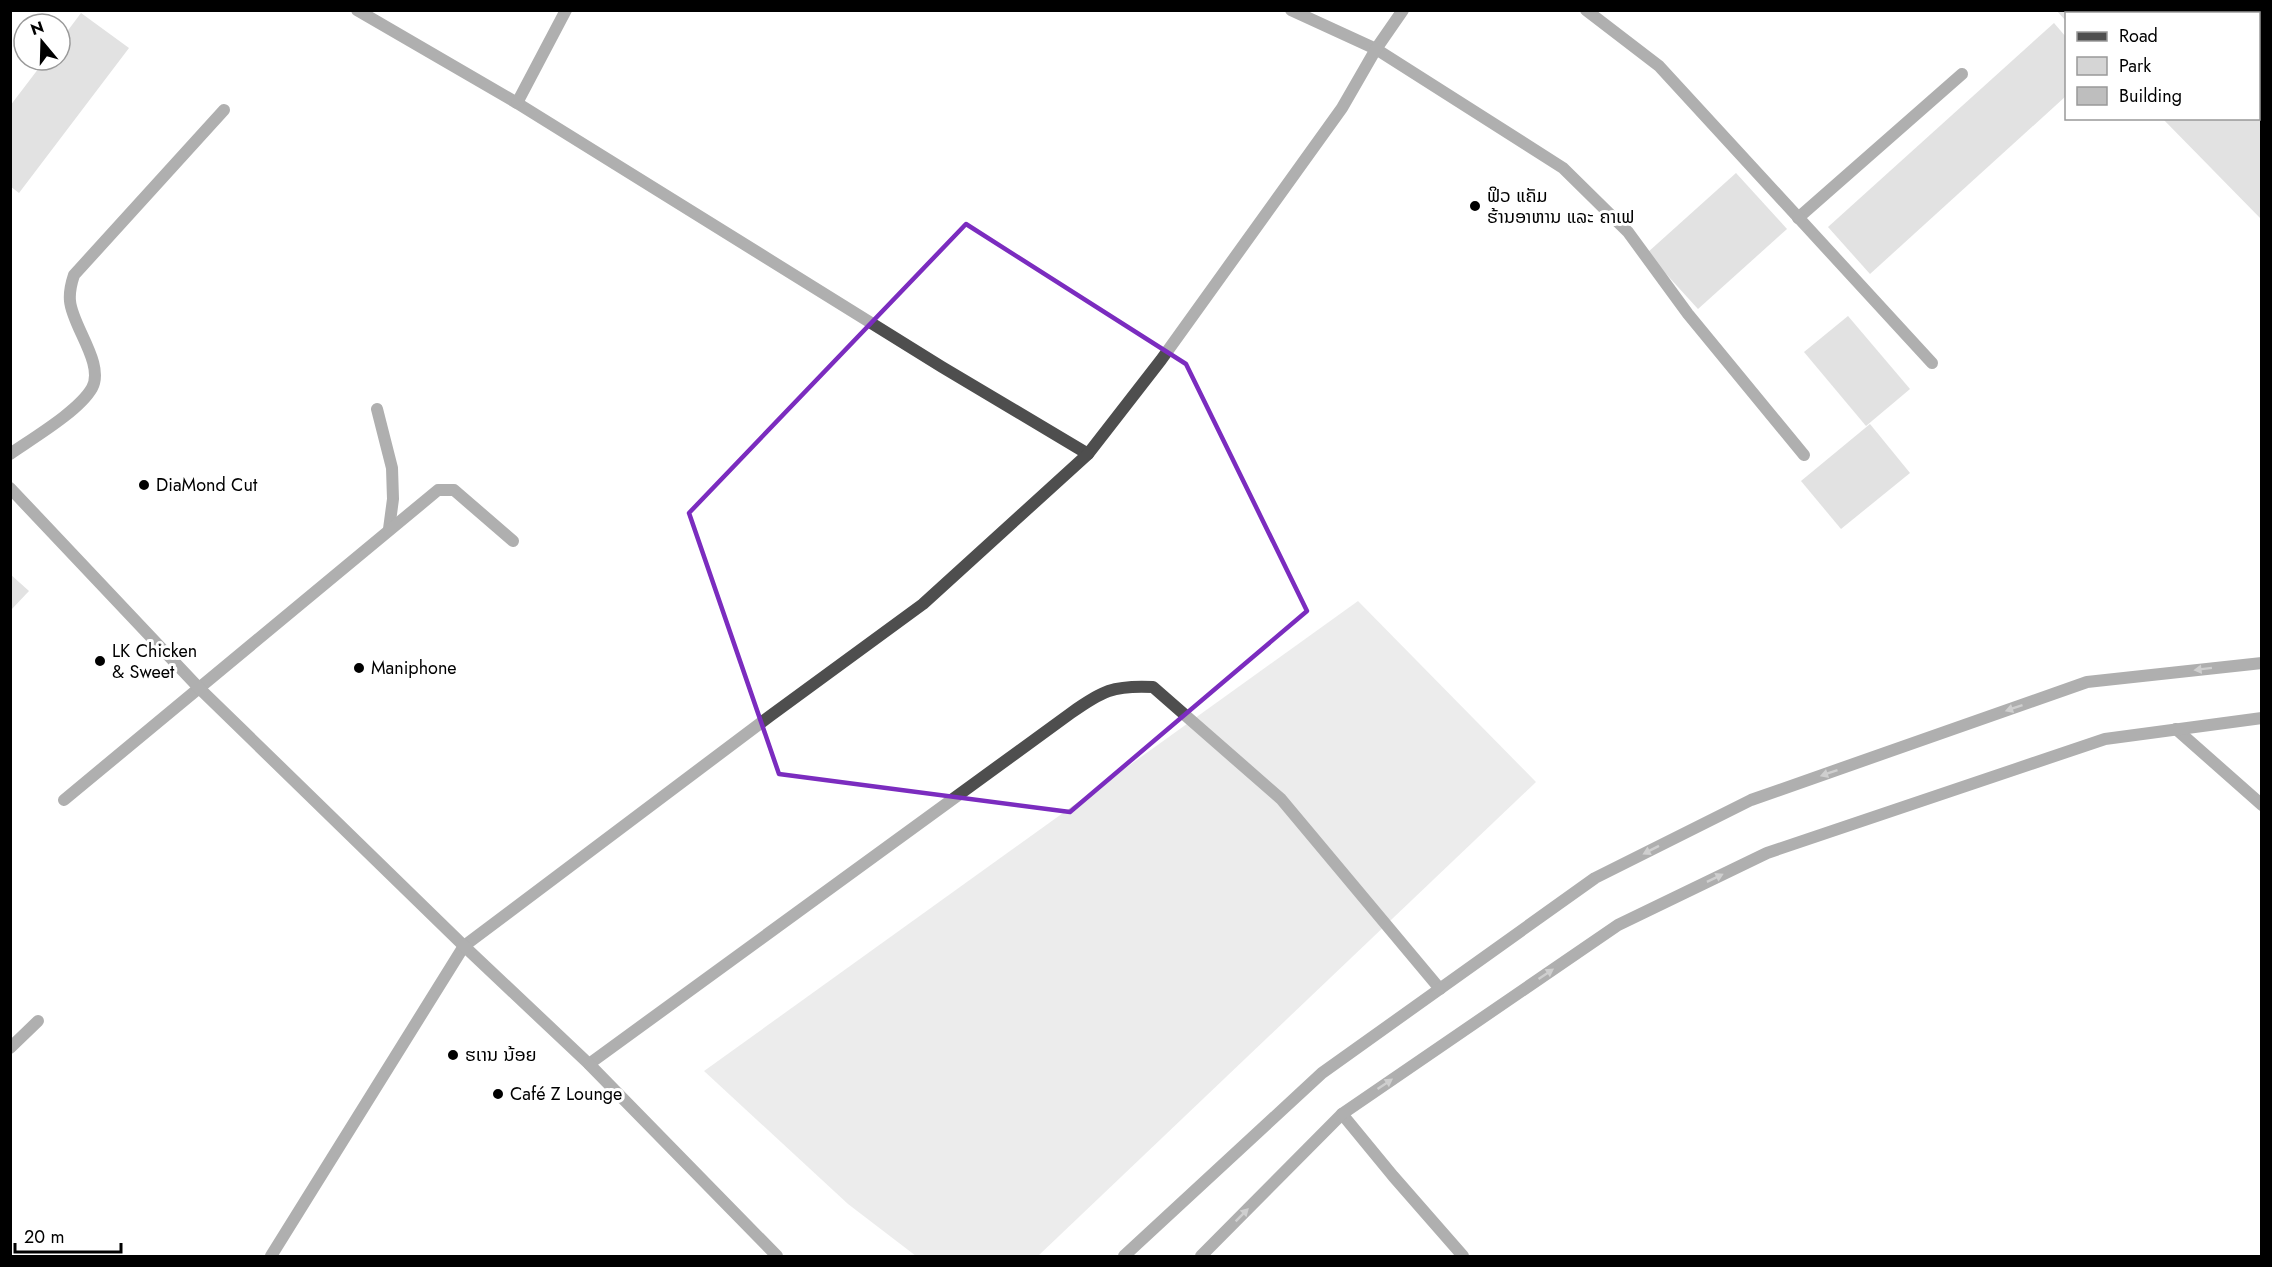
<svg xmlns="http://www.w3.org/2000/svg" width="2272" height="1267" viewBox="0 0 2272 1267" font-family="Jost,'Noto Sans Lao',sans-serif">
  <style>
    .green { fill: #d5d5d5 }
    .building { fill: #bebebe }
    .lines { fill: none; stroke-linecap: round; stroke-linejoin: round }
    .service { stroke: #4e4e4e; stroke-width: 12 }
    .minor { stroke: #4e4e4e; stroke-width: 12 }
    .tertiary { stroke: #4e4e4e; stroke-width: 12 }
    .oneway { fill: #959595 }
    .marked { fill: none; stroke: #7b2cbf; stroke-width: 4.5; stroke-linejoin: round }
    .poi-dot { fill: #000; stroke: #fff; stroke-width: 2 }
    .labels { text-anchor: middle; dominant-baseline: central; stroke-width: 6; stroke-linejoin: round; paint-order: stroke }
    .poi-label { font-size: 18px; fill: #000; stroke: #fff; text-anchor: start }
  </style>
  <rect width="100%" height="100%" fill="#fff"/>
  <path class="green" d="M1358 601 1536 782 1038 1256H916L848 1204 704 1071Z"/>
  <g class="building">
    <path d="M2056 10H2228L2231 14H2066V21Z"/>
    <path d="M81 13 129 48 19 193 10 186V106L45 60H60V41Z"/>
    <path d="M2054 23 2066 37V96L1870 274 1828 227Z"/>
    <path d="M2258 42 2262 45V220L2162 118H2258Z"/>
    <path d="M1736 173 1787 229 1698 309 1647 253Z"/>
    <path d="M1848 316 1910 389 1866 426 1804 352Z"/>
    <path d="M1870 424 1910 473 1841 529 1801 481Z"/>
    <path d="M10 574 29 591 10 611Z"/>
  </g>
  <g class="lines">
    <g class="service">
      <path d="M1798 218 1962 74"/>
      <path d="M589 1064 1071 713C1102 691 1113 685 1153 687L1281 799 1440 989"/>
    </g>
    <g class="minor">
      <path d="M357 10 517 103 942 367 1088 454"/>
      <path d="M1291 10 1376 49 1563 168 1628 232 1688 314 1804 455"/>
      <path d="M1586 10 1659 66 1932 363"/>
      <path d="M517 103 566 10"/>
      <path d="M377 409 392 468 393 499 389 529"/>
      <path d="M10 454C33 438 79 411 92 388 105 364 72 326 70 301 69 291 71 284 74 275L224 110"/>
      <path d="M2176 729 2262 805"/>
      <path d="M64 800 438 490H454L513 541"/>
      <path d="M10 1048 38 1021"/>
      <path d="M1342 1114 1393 1176 1463 1256"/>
      <path d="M271 1256 464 946 770 716 923 604 1088 454 1161 360 1342 108 1376 49 1403 10"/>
    </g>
    <g class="tertiary">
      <path d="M10 488 199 688 464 946 589 1064 777 1256"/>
      <path d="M1124 1256 1322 1073 1595 878 1751 800 2087 682 2262 663"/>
      <path d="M1201 1256 1342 1114 1618 925 1767 853 2105 739 2262 718"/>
    </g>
  </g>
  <defs><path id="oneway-solid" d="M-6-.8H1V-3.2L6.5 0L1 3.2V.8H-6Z" transform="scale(1.5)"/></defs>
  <g class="oneway">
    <use href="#oneway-solid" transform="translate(2203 669) rotate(173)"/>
    <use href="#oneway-solid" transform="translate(2014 708) rotate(161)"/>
    <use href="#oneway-solid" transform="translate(1829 773) rotate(161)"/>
    <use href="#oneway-solid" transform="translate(1651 850) rotate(153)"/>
    <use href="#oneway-solid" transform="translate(1715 878) rotate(-26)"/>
    <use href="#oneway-solid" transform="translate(1546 974) rotate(-34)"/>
    <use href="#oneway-solid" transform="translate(1385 1084) rotate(-34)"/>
    <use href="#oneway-solid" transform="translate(1242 1215) rotate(-45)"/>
  </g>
  <path d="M0 0H2272V1267H0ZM966 224 1186 364 1307 611 1070 812 779 774 689 513Z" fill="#fff" fill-opacity=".55" fill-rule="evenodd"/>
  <path class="marked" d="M966 224 1186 364 1307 611 1070 812 779 774 689 513Z"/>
  <g class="poi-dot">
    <circle cx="1475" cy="206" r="6"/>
    <circle cx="144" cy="485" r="6"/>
    <circle cx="100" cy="661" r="6"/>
    <circle cx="359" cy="668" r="6"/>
    <circle cx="453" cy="1055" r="6"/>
    <circle cx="498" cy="1094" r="6"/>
  </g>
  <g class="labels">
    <g class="poi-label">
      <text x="1487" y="196">ຟິວ ແຄັມ<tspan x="1487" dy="21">ຮ້ານອາຫານ ແລະ ຄາເຟ</tspan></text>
      <text x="156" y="485">DiaMond Cut</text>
      <text x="112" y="651">LK Chicken<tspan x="112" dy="21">&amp; Sweet</tspan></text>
      <text x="371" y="668">Maniphone</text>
      <text x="465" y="1055">ຮເານ ນ້ອຍ</text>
      <text x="510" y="1094">Café Z Lounge</text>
    </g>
  </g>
  <rect width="2272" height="1267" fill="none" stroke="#000000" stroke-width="24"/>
  <rect x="2065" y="12" width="195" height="108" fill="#ffffff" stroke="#999999" stroke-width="1.5"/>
  <rect x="2077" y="32" width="30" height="9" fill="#4e4e4e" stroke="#999999" stroke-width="1.5"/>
  <text x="2119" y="42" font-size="18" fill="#000000">Road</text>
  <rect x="2077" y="57" width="30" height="18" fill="#d5d5d5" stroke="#999999" stroke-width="1.5"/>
  <text x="2119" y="72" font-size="18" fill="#000000">Park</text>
  <rect x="2077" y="87" width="30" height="18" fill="#bebebe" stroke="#999999" stroke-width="1.5"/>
  <text x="2119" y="102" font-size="18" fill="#000000">Building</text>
  <g transform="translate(42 42) rotate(341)"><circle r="28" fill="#ffffff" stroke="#999999" stroke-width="1.5"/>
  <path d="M0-4.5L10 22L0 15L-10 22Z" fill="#000000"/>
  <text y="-9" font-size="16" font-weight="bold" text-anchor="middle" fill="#000000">N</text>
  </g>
  <path d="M15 1243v9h106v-9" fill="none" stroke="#000000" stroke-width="3"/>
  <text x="24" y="1243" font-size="18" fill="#000000" stroke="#ffffff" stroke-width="4.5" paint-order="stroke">20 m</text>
</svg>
